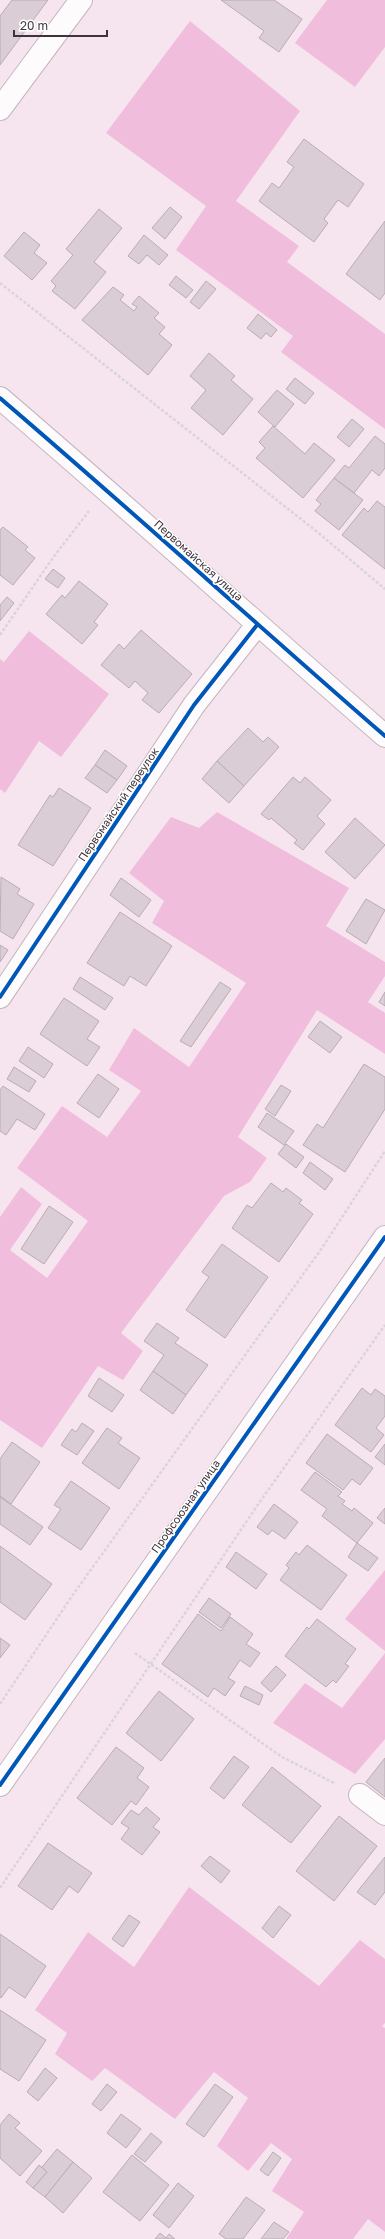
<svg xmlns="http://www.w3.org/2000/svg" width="385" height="2239" viewBox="0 0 385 2239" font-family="'Golos Text',sans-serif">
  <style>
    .green { fill: #f1bddd }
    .building { fill: #dbcdd5; stroke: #baacb4 }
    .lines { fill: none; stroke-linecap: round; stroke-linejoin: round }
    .minor-casing { stroke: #c3b6be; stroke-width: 24 }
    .path { stroke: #d9d5d7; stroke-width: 2.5; stroke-dasharray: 3 2; stroke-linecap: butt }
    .minor { stroke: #fefbfd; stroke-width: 22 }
    .cycleway-casing { stroke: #fff; stroke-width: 6 }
    .cycleway { stroke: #0057b8; stroke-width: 4 }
    .labels { text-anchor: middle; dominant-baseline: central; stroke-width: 3; stroke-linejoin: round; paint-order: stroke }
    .street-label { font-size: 11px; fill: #3f333a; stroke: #fff }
  </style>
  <rect width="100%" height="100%" fill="#f6e5ef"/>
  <g class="green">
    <path d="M327 0H385V47L355 87 295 43Z"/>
    <path d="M190 21 300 111 236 201 299 246 287 262 385 334V429L281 352 293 336 176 250 206 206 106 133Z"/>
    <path d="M29 631 109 694 61 757 39 741 5 793 0 789V659L4 662Z"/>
    <path d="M217 812 349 888 326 926 385 962V976L368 1002 385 1013V1054L317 1010 238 1137 267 1158 250 1182 224 1196 121 1333 143 1351 123 1380 98 1366 42 1448 0 1420V1217L21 1187 42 1204 10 1250 47 1278 88 1221 17 1168 62 1106 107 1137 141 1091 109 1070 134 1028 189 1067 246 983 152 923 164 901 129 873 171 817 199 828Z"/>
    <path d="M385 1570V1651L345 1619Z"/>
    <path d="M385 1653V1739L355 1774 273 1723 305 1683 342 1708Z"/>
    <path d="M189 1887 319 1986 360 1940 385 1959V2023L382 2026 385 2028V2232L368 2219 353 2239H286L304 2212 272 2191 292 2159 271 2143 248 2171 217 2146 248 2098 214 2072 175 2119 105 2068 92 2081 55 2054 67 2033 35 2010 88 1932 134 1967Z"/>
  </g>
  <g class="building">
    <path d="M12 0H48L0 65V16Z"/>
    <path d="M221 0H274L302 19 279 52 259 38 264 31Z"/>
    <path d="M304 139 364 184 348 207 338 200 324 219 328 223 314 242 259 201 272 183 279 188 294 167 287 162Z"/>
    <path d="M170 207 182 217 165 239 152 228Z"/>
    <path d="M99 209 122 228 94 262 106 272 75 309 52 291 56 286 51 281 73 255 66 249Z"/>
    <path d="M385 221V293L380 300 346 274Z"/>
    <path d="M24 232 40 245 34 253 47 263 32 280 4 256Z"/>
    <path d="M144 235 168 255 159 265 147 255 139 264 128 256Z"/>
    <path d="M176 276 193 290 186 298 169 285Z"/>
    <path d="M206 281 216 289 199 309 190 302Z"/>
    <path d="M113 287 124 295 120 300 134 311 137 307 132 304 139 296 159 313 154 318 165 327 159 334 172 345 148 375 82 320Z"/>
    <path d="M258 314 277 330 271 337 266 333 261 339 247 328Z"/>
    <path d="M209 353 235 376 231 380 253 399 223 435 191 408 206 390 190 376Z"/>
    <path d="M295 378 314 393 305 404 286 389Z"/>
    <path d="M277 390 294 404 275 427 258 412Z"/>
    <path d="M352 419 364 429 349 447 337 437Z"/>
    <path d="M273 426 305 454 314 443 335 460 303 498 256 458 265 448 259 442Z"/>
    <path d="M375 436 385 444V468L379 476 372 470 354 493 334 478 345 465 349 468Z"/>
    <path d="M334 478 363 500 339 530 315 511 321 504 316 500Z"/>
    <path d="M377 501 385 507V569L342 535 364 508 368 512Z"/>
    <path d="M3 527 28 547 25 550 35 558 13 585 0 575V530Z"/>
    <path d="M53 569 65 578 58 588 45 579Z"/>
    <path d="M79 581 108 604 94 622 98 625 82 644 46 614 62 595 65 598Z"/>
    <path d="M7 597 14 603 0 621V605Z"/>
    <path d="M141 630 192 674 159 713 142 700 148 693 135 681 129 688 101 665 119 644 124 649Z"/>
    <path d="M248 728 263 742 268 737 279 747 244 786 217 761Z"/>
    <path d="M105 750 127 766 117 780 95 765Z"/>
    <path d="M217 761 244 786 229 803 202 779Z"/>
    <path d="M95 765 117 780 107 793 85 778Z"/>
    <path d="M293 777 300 783 305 777 331 800 317 816 325 824 303 850 294 843 297 840 271 818 269 820 261 814Z"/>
    <path d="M59 788 91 808 53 866 18 845 50 795 53 797Z"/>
    <path d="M355 818 385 845 355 879 325 852Z"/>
    <path d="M1 877 20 889 17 894 34 904 13 939 0 931Z"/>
    <path d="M121 878 151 900 139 917 110 895Z"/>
    <path d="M366 899 385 910 366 944 346 931Z"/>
    <path d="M120 912 172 946 146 986 130 976 124 986 87 963Z"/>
    <path d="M0 945 8 950 0 962Z"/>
    <path d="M80 977 113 998 105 1010 73 989Z"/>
    <path d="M220 982 231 989 191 1047 180 1041Z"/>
    <path d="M385 992V1006L379 1002Z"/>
    <path d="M64 998 99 1021 87 1039 100 1047 87 1066 40 1034Z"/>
    <path d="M320 1021 342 1037 330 1053 308 1037Z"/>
    <path d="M28 1047 53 1064 44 1078 19 1061Z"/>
    <path d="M364 1064 385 1077V1109L345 1172 303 1145 317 1124 323 1128Z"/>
    <path d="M14 1067 36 1081 29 1092 7 1079Z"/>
    <path d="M98 1074 119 1089 99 1118 77 1103Z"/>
    <path d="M281 1085 291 1091 275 1116 265 1109Z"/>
    <path d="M3 1086 45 1114 35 1130 17 1119 6 1135 0 1131V1090Z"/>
    <path d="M267 1113 294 1131 284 1145 258 1127Z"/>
    <path d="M286 1144 304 1157 296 1168 278 1154Z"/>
    <path d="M310 1162 333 1179 325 1190 303 1173Z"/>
    <path d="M271 1183 283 1192 286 1188 302 1200 299 1203 313 1214 279 1262 232 1228 247 1205 252 1208Z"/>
    <path d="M49 1206 73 1222 44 1264 21 1249Z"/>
    <path d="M222 1244 268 1277 225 1338 186 1310 209 1277 202 1272Z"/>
    <path d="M157 1323 179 1338 175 1343 208 1365 186 1395 153 1371 164 1355 144 1341Z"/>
    <path d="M153 1371 186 1395 173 1414 140 1390Z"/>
    <path d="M99 1378 124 1395 112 1412 88 1396Z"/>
    <path d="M362 1388 371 1395 375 1389 385 1396V1416L376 1428 384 1435 371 1452 335 1425Z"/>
    <path d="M82 1423 94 1431 77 1455 61 1445 72 1429 76 1432Z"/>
    <path d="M107 1428 122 1438 118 1443 140 1458 119 1489 82 1463Z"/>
    <path d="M327 1434 373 1468 360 1485 352 1479 343 1490 306 1463Z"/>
    <path d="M12 1442 40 1462 11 1504 0 1496V1459Z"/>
    <path d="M385 1444V1465L375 1457Z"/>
    <path d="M315 1472 342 1492 338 1496 345 1501 342 1504 352 1511 354 1508 373 1523 357 1543 322 1516 327 1509 301 1490Z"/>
    <path d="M71 1481 110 1508 81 1550 48 1528 61 1509 54 1505Z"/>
    <path d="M0 1497 43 1527 30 1545 0 1524Z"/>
    <path d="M274 1504 298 1522 285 1539 272 1530 268 1535 257 1527Z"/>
    <path d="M385 1508V1524L377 1518Z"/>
    <path d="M357 1543 378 1558 368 1571 348 1557Z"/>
    <path d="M307 1545 347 1575 321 1610 280 1580 289 1568 286 1565 296 1552 299 1555Z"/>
    <path d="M0 1546 52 1584 25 1620 0 1602Z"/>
    <path d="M236 1552 267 1574 256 1589 226 1567Z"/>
    <path d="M209 1598 231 1614 221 1628 199 1612Z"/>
    <path d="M198 1614 221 1631 230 1617 253 1634 246 1644 260 1653 250 1667 240 1660 228 1678 235 1682 225 1696 214 1688 208 1697 162 1664Z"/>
    <path d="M317 1619 356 1649 345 1664 349 1666 336 1683 333 1680 326 1687 285 1656 307 1627 309 1629Z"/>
    <path d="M0 1638 10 1645 0 1658Z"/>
    <path d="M276 1666 286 1675 271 1692 261 1683Z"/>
    <path d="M245 1686 263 1695 259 1705 240 1696Z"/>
    <path d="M159 1691 194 1719 161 1761 126 1733Z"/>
    <path d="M116 1747 144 1768 137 1778 149 1787 136 1805 131 1801 112 1825 77 1798Z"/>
    <path d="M234 1756 249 1767 224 1799 210 1788Z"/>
    <path d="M385 1758V1797L366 1782Z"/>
    <path d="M272 1767 321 1806 291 1843 242 1805Z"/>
    <path d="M146 1807 160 1819 153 1827 160 1832 142 1855 121 1839 129 1828 121 1823 131 1810 139 1815Z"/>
    <path d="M339 1816 377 1846 334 1901 296 1871Z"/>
    <path d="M48 1843 92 1873 78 1893 69 1886 52 1910 18 1886Z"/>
    <path d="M210 1856 230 1871 221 1883 201 1866Z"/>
    <path d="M385 1857V1892L375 1905 357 1892Z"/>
    <path d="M279 1906 291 1915 273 1938 262 1928Z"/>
    <path d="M129 1915 140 1922 123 1947 112 1939Z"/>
    <path d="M0 1934 46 1966 25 1998 9 1987 1 1998 0 1997Z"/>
    <path d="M0 2010 46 2040 19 2081 0 2069Z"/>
    <path d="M45 2068 57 2078 38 2101 27 2092Z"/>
    <path d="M107 2084 117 2092 101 2111 92 2104Z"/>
    <path d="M215 2084 233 2097 204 2137 186 2124Z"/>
    <path d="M9 2114 20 2123 15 2128 42 2151 20 2176 0 2158V2125Z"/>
    <path d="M121 2114 141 2129 126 2148 107 2133Z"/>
    <path d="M151 2133 162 2142 145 2162 134 2154Z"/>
    <path d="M57 2149 73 2162 45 2197 33 2188 47 2172 42 2167Z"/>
    <path d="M273 2152 281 2158 268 2176 260 2170Z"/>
    <path d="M132 2155 169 2185 140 2221 103 2192Z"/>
    <path d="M73 2162 92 2178 63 2213 45 2197Z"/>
    <path d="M39 2165 47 2172 33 2188 26 2182Z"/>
    <path d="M178 2183 194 2196 169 2228 153 2215Z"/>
    <path d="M246 2197 265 2210 243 2239H226L219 2234Z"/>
    <path d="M274 2222 289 2232 283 2239H261Z"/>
    <path d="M160 2233 166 2238 169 2234 175 2239H155Z"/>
  </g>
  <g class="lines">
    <defs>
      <g id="minor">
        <path d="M0 109 81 0"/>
        <path d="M0 398C130 509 256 624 385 736"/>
        <path d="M0 997 194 705 257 625"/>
        <path d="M0 1785 385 1237"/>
        <path d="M360 1795 385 1814"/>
      </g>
    </defs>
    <use href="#minor" class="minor-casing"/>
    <g class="path">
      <path d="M0 283 315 530 385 589"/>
      <path d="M0 635 52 559 89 511"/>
      <path d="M135 1653 282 1757 336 1784"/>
      <path d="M0 1704 72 1596 322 1248 385 1151"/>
      <path d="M0 1888 259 1503 385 1325"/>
    </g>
    <use href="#minor" class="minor"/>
    <defs>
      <g id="cycleway">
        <path d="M0 398C130 509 256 624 385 736"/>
        <path d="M0 997 194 705 257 625"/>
        <path d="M0 1785 385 1237"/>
      </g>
    </defs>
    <use href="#cycleway" class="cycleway-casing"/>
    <use href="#cycleway" class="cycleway"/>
  </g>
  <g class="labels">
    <g class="street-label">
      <text transform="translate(199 560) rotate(42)">Первомайская улица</text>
      <text transform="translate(118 804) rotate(-56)">Первомайский переулок</text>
      <text transform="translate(185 1506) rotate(-55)">Профсоюзная улица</text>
    </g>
  </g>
  <path d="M14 30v6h93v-6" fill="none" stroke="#3f333a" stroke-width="2"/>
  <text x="20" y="30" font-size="12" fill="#3f333a" stroke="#ffffff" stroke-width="3" paint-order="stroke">20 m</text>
</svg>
